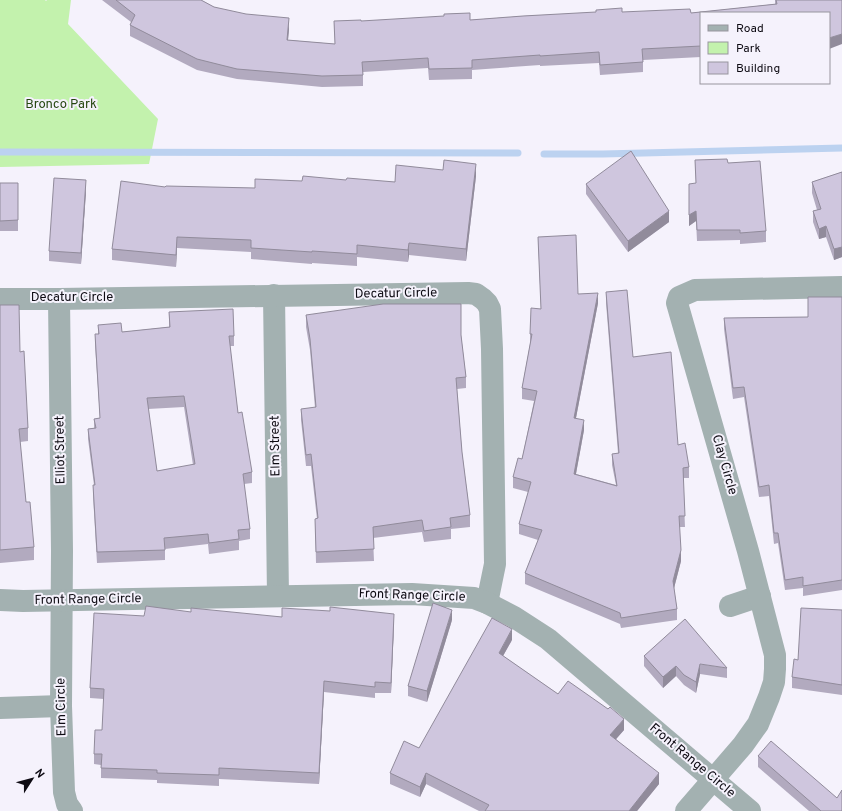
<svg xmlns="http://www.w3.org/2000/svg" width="842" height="811" viewBox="0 0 842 811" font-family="Overpass,sans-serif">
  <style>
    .green { fill: #c3f2ad }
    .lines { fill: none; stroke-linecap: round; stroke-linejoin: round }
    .stream { stroke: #bcd2f0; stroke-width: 7 }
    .minor { stroke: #a3b1b1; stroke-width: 22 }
    .wall { fill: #b2aabf; fill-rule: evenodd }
    .shaded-wall { fill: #918b9b }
    .building { fill: #cfc6de; stroke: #918b9b; fill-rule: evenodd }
    .labels { text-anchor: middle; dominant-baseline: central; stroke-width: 4; stroke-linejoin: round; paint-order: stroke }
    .park-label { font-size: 13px; fill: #24460f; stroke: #f5f2fc }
    .street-label { font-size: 13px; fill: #0d0a12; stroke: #f5f2fc }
  </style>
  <rect width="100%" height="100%" fill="#f5f2fc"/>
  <path class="green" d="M0 0H45L46 1 47 0H71L68 24 158 119 149 164 0 167Z"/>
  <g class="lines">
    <g class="stream">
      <path d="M0 152 518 153"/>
      <path d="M544 154H603L842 148"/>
    </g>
    <g class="minor">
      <path d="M274 295 278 596"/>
      <path d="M0 299H59L468 293 476 294 483 299 487 303 490 309 492 349 495 564 487 603"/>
      <path d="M59 299 62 551 61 706 64 792 67 804 72 811"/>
      <path d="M0 600 23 601 412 594 474 598 487 603 514 617 548 639 750 811"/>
      <path d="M730 606 760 596"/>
      <path d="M0 708 61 706"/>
      <path d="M686 811 743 745 758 724 769 697 774 682 775 669V655L748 551 677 303 679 297 695 290 842 287"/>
    </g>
  </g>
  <g class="wall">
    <path d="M102 0H201L214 7 289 29 288 40 335 44 334 21H361L470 20 523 16 622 12 691 13 775 4V0H842L701 13V57L643 60V72L600 75 599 63 540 66V65L472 70V79L429 80 428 68 363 72V86L322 87 237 79 197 70 130 36V25L131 22Z"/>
    <path d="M695 160 728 163 766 231V242L740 244V240L697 241 696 221 689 226V194L696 183Z"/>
    <path d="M842 172V257L834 260 826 237 819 239 813 222V211L817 210 812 193V182Z"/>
    <path d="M476 176 466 261 409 255 408 262 357 257V266L312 263V264L251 259V252L177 248 176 267 112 260V249L165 187 255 188 302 181 346 180 395 182Z"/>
    <path d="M0 183 18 220V231H0Z"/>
    <path d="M586 184 669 222 628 252 586 194Z"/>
    <path d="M86 191 81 264 49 261V251Z"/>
    <path d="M538 237 578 294 598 303 576 418 584 430 576 474 616 485 612 465V454L618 453 606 303V292L633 357 689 467V478H683L685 527H679L681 561 674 588 677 609V620L621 628 620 624 525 584V573L538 540 519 534V524L528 492 513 488V477L522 459 534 401 522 399V388L530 344V334L541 309Z"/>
    <path d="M842 297V590L803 596V588L785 590 778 543 774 544 769 496 759 497 744 397 733 399 724 329V318L808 317Z"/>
    <path d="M0 305 20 352 28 428V441L20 442 26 502 34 547V560L0 563Z"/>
    <path d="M169 312 234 336V346H230L238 413 252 472V483L244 484 250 529V539L239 541V550L209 554 208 544 165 549V560L97 563 93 495V485H94L88 439V429L94 428V419L100 418 95 345V334H98V325L122 332 169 327ZM184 407 193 465 157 471 148 409Z"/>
    <path d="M306 315 461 335 466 377V388L457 389 462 452 470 515V527L451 529V539L424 542 422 532 373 538 374 561 316 563 315 519H317L311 466H306L301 420V409L315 408 310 350 306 327Z"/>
    <path d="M842 610V695L792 688V677L798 660Z"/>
    <path d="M191 612 282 617 394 624 391 693H375V698L324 692 319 784 219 779V786L157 783V780L101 778V765L94 764V754L102 730 104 699 90 698V688L144 616Z"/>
    <path d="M452 620 427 702 408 696V686Z"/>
    <path d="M512 640 503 656 558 694 624 730 616 739 659 784 637 811H479L426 784 420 797 390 784V773L419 748Z"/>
    <path d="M644 656 727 668V678L700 674 696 693 684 685 676 676 663 688 644 666Z"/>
    <path d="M758 756 837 798 842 811H809L758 767Z"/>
  </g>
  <g class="shaded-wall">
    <path d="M289 18V29L287 50V40Z"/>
    <path d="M842 34V44L829 49V38Z"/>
    <path d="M476 164V176L466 261V249Z"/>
    <path d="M86 180V191L81 264V253Z"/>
    <path d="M669 211V222L628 252V241Z"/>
    <path d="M696 211V221L689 226V215Z"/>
    <path d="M826 226V237L819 239V229Z"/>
    <path d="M177 237V248L176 267V255Z"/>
    <path d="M409 243V255L408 262V250Z"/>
    <path d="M842 247V257L834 260V249Z"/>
    <path d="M598 293V303L574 428V418Z"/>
    <path d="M584 420V430L574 484V474Z"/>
    <path d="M681 550V561L673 592V581Z"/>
    <path d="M452 610V620L427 702V691Z"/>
    <path d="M394 614V624L391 693V683Z"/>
    <path d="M512 629V640L499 663V653Z"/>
    <path d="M700 664V674L696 693V682Z"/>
    <path d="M676 666V676L663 688V677Z"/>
    <path d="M324 681V692L319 784V773Z"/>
    <path d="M624 719V730L610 746V735Z"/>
    <path d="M426 773V784L420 797V787Z"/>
    <path d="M659 773V784L637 811H629Z"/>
  </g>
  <g class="building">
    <path d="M116 0H201L214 7 246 14 289 18 287 40 335 44 334 21 361 20V21L444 16V14L470 13V20L523 16 596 12V10L622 8V12L690 9 691 13 777 4 776 0H842V34L829 38V13H701V46L642 49 643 62 600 65 599 52 540 56V55L472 60V68L429 69 428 58 362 62 363 75 322 76 237 69 197 59 130 25 135 15Z"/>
    <path d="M631 151 669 211 628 241 586 184Z"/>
    <path d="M727 159 728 163 760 161 766 231 740 233V230H697L696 211 689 215V184L696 183 695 160Z"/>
    <path d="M444 160 476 164 466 249 409 243 408 250 357 245V254L312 251V252L251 248V240L177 237 176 255 112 249 121 181 165 187 166 186 255 188V179L302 181 303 176 346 180 347 178 395 182 396 165 443 170Z"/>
    <path d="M842 172V247L834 249 826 226 819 229 813 211 821 209 812 182Z"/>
    <path d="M54 178 86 180 81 253 49 251Z"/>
    <path d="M0 183H18V220L0 221Z"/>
    <path d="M576 235 578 294 598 293 574 418 584 420 574 474 617 486 612 454 619 453 606 292 627 290 633 357 671 352 678 445 685 443 689 467 683 468 685 516H679L681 550 673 581 677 609 621 618 620 613 525 573 542 530 519 524 531 482 513 477 518 458 522 459 537 391 522 388 532 334H530L531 308 541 309 538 237Z"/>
    <path d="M808 297H842V580L803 586V577L785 580 778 533H774L769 485 759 487 744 387 733 388 724 318 808 317Z"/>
    <path d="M383 304H461V335L466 377 456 378 462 452 470 515 450 518 451 527 424 531 422 520 373 527 374 549 316 552 315 519 318 518 311 454 306 455 301 409 316 407 310 339 306 315Z"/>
    <path d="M0 305H19L20 352 24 351 28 428 19 429 26 502H30L34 547 0 550Z"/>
    <path d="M233 309 234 336H229L238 413 242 412 252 472 243 474 250 529 238 530 239 539 209 543 208 534 164 538 165 550 97 552 93 485H95L88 429 96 428 94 419 100 418 95 334H99L98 325 121 323 122 332 170 327 169 312ZM184 396 195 464 157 471 147 398Z"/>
    <path d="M433 603 452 610 427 691 408 686Z"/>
    <path d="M146 606 191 612V608L282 617V608L330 611V607L394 614 391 683 375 682V687L324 681 319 773 219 768V775L157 773V770L101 768 102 754H94L95 730H102L104 689 90 688 94 613 144 616Z"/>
    <path d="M801 608 842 610V685L792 677 794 659 798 660Z"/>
    <path d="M492 618 512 629 499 653 558 694 568 681 608 709 610 707 624 719 610 735 659 773 629 811H485L489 805 426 773 420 787 390 773 404 741 419 748Z"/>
    <path d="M685 619 727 668 700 664 696 682 684 675 676 666 663 677 644 656Z"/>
    <path d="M771 741 837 798 842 790V811H821L758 756Z"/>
  </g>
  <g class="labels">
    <g class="park-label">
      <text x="61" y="105">Bronco Park</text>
    </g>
    <g class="street-label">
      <text transform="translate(396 294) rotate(-1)">Decatur Circle</text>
      <text x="72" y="298">Decatur Circle</text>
      <text transform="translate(276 446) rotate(-91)">Elm Street</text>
      <text transform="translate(61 450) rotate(-91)">Elliot Street</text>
      <text transform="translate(724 465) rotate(74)">Clay Circle</text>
      <text transform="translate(412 596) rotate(2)">Front Range Circle</text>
      <text transform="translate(88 600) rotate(-1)">Front Range Circle</text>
      <text transform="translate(62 707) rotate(-91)">Elm Circle</text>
      <text transform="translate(692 761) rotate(40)">Front Range Circle</text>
    </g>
  </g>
  <rect x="700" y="12" width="130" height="72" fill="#f5f2fc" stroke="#98959e"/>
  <rect x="708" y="25" width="20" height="6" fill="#a3b1b1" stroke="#98959e"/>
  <text x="736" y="32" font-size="12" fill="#0d0a12">Road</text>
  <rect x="708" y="42" width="20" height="12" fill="#c3f2ad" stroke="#98959e"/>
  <text x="736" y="52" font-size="12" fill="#0d0a12">Park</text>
  <rect x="708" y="62" width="20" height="12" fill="#cfc6de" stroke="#98959e"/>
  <text x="736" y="72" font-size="12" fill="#0d0a12">Building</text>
  <g transform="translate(32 779) rotate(54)" stroke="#f5f2fc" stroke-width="3" paint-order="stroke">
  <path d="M0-3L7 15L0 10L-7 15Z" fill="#0d0a12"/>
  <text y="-6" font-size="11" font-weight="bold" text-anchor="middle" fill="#0d0a12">N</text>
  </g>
</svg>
